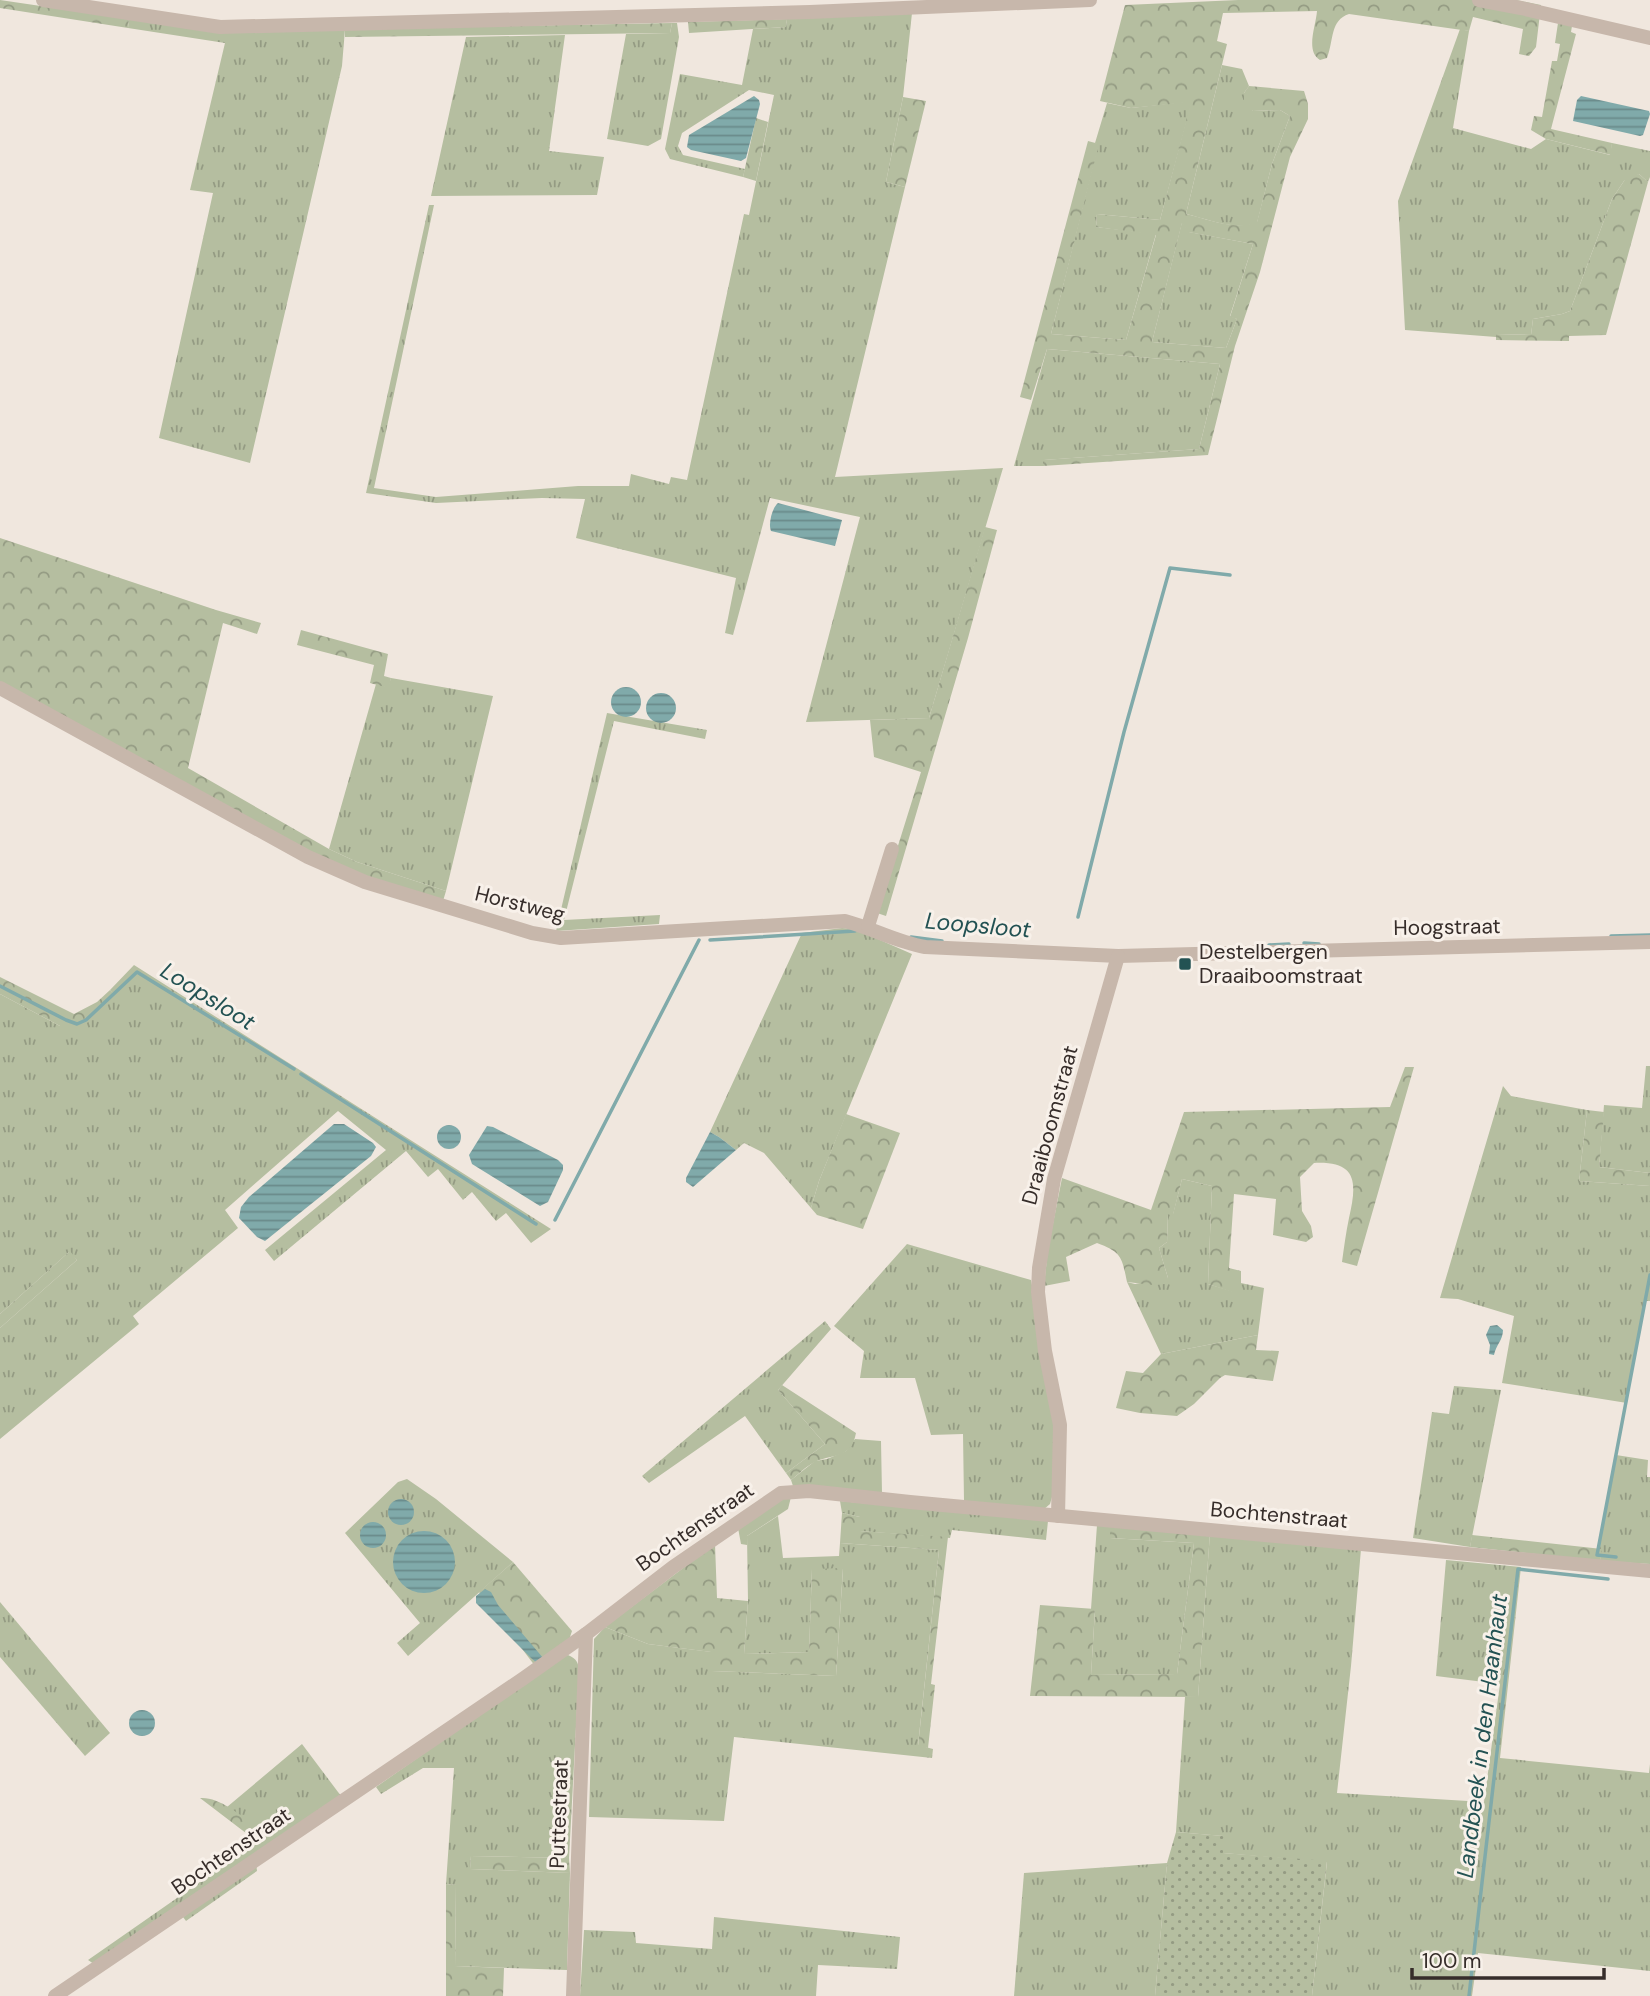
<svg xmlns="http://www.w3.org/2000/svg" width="1650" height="1996" viewBox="0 0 1650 1996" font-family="'DM Sans',sans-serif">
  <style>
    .grass { fill: url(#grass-tufts) }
    .forest { fill: url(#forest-crowns); fill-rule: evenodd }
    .garden { fill: url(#garden-dots) }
    .water { fill: url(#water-rules) }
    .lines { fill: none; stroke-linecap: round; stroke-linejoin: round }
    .stream { stroke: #80aaaa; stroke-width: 3.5 }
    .street { stroke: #c7b7ab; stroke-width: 14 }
    .poi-dot { fill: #235253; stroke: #f8f1ea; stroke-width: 2.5 }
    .labels { text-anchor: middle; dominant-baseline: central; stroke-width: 6; stroke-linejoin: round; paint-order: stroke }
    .street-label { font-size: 21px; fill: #362d2a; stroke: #f8f1ea }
    .poi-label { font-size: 21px; fill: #362d2a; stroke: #f8f1ea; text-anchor: start }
    .water-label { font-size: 23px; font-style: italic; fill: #235253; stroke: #f8f1ea }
  </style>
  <defs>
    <pattern id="grass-tufts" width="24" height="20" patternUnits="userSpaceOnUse" patternTransform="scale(1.75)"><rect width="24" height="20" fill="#b5bea0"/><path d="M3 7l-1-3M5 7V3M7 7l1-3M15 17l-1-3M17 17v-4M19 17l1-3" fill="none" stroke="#949b83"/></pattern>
    <pattern id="forest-crowns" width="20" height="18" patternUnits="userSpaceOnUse" patternTransform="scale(1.75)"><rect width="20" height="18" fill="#b5bea0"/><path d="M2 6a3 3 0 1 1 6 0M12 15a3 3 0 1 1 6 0" fill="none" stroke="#949b83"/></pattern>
    <pattern id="garden-dots" width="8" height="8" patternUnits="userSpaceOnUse" patternTransform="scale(1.75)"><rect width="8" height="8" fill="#b5bea0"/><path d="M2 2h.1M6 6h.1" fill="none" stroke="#949b83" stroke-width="1.8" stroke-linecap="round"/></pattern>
    <pattern id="water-rules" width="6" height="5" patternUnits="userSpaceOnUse" patternTransform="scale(1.75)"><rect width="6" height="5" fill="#80aaaa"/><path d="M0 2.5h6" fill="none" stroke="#6a8b8b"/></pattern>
  </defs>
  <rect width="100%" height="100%" fill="#f0e7de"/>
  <g class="grass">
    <path d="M912 13 903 97 886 182 905 187 835 477 1003 468 929 718 806 722 860 517 770 498 733 635 725 633 736 578 576 538 585 499 542 498 436 503 366 493 429 205H434L374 488 436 497 578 486H629L631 474 669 484 671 477 687 480 744 214 749 215 774 95 749 90 682 133 678 146 683 155 745 169 743 177 670 159 665 149 680 74 742 85 753 29 786 27 787 19Z"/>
    <path d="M129 19 345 29 342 66 250 463 159 438 213 193 190 190 225 43 128 28Z"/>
    <path d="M672 23H677L679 37 661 139 648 146 607 139 626 34 670 33Z"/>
    <path d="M1460 29 1469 31 1453 128 1531 149 1546 139 1610 155 1612 143 1650 151V177L1648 182 1639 174 1624 181 1612 199 1570 311 1562 314 1533 319 1531 335 1497 334 1496 337 1405 330 1398 201Z"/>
    <path d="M565 35 549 151 604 157 597 195 431 196 466 37Z"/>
    <path d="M1222 65 1242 69 1249 86 1244 93 1253 111 1280 110 1290 116 1272 164 1257 223C1235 231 1207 219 1186 214Z"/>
    <path d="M1192 101 1160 220 1097 214 1096 227 1156 234 1126 340 1051 334 1098 145 1095 143 1107 103 1131 108Z"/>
    <path d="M1182 222 1189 232 1253 244 1230 316 1237 319 1226 348 1152 342Z"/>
    <path d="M1047 349 1220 364 1199 449 1044 460 1043 466H1014Z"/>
    <path d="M391 678 493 696 446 891 357 862 329 849 376 684 388 687Z"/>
    <path d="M607 713 707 730 705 739 614 721 564 920 660 915 659 924 556 931Z"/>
    <path d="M842 928 855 929 912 954 819 1181 811 1208 764 1153 744 1143 736 1150 719 1137 710 1132 802 933Z"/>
    <path d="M134 965 551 1229 531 1243 506 1213 496 1221 472 1192 463 1200 438 1169 428 1177 406 1151 274 1261 265 1250 386 1150 338 1111 225 1210 238 1228 133 1316 139 1324 0 1439V1328L77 1260 69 1252 0 1314V994L60 1026 116 996 110 990Z"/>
    <path d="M1646 1066H1650V1173L1599 1167 1604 1105 1642 1108Z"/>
    <path d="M1503 1086 1511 1096 1587 1110 1579 1181 1650 1186V1301H1644L1627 1403 1502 1383 1514 1316 1458 1299 1440 1298Z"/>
    <path d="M1182 1179 1212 1186 1208 1284 1241 1294V1283L1264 1288 1258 1335 1161 1354 1127 1282 1135 1284 1168 1278 1159 1248 1167 1242 1168 1214H1173Z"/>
    <path d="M907 1244 1031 1280 1056 1427 1052 1497 1050 1504 1043 1510 964 1501 963 1434 931 1435 915 1378H860L864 1351 834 1326Z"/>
    <path d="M825 1321 831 1329 778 1390 825 1444 786 1473 745 1416 649 1483 642 1476Z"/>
    <path d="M1454 1386 1501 1390 1470 1547 1413 1538 1432 1412 1449 1414Z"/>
    <path d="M855 1439 881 1441 882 1493 793 1486 791 1480 815 1461 827 1459 846 1451Z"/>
    <path d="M1616 1455 1648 1460 1647 1477H1650V1564L1600 1561 1601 1550 1597 1549Z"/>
    <path d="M407 1479 436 1499 513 1562 408 1656 397 1643 420 1623 345 1533 398 1482Z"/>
    <path d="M840 1501 1048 1521 1046 1540 952 1530 950 1538 860 1531V1517L842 1513Z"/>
    <path d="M778 1516 783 1558 839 1556 840 1543 939 1550 918 1745 933 1749 932 1758 734 1737 724 1821 589 1817 594 1639 605 1627 648 1644 712 1652V1671L836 1676 843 1569H812L809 1652 744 1654 748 1601 747 1536Z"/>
    <path d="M1097 1525H1110V1538L1194 1543 1177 1674 1091 1675 1095 1610 1091 1609Z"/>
    <path d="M1210 1533 1361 1549 1351 1666 1337 1793 1484 1802 1500 1684 1436 1676 1446 1560 1521 1567 1500 1758 1649 1773 1650 1764V1971L1478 1953 1472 1996H1312L1327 1862 1223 1853V1836L1176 1832 1185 1697H1198Z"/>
    <path d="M0 1602 110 1733 85 1756 0 1657Z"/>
    <path d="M568 1655C577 1659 578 1662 579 1671L569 1858 471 1856 470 1869 570 1873 567 1970 455 1966 456 1885 446 1884 454 1768H423L381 1794 376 1787 562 1657Z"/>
    <path d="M302 1744 341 1796 94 1964 88 1960 266 1836 227 1807Z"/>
    <path d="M256 1863 257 1871 186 1921 183 1917Z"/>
    <path d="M1167 1863 1155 1996H1014L1024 1873Z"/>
    <path d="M714 1917 900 1937 897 1969 818 1965 816 1996H580L584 1930 635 1932 636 1943 712 1949Z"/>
  </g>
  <g class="forest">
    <path d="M0 0 129 19 128 28 0 8Z"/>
    <path d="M1238 0H1516L1541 5 1536 47 1529 56 1519 54 1523 29 1473 17 1469 31 1349 14C1330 20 1334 40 1327 58L1320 60C1305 51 1316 26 1317 11L1223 13 1217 41 1227 44 1186 214C1208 219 1235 231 1257 222L1272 164 1290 116 1280 110 1253 111 1244 101V93L1249 86 1304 91 1308 104V119L1290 157 1260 272 1235 346 1208 455 1043 466V460L1199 449 1220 364 1047 349 1031 400 1020 397 1088 141 1099 144 1051 334 1126 340 1156 235 1096 227 1097 214 1160 220 1191 102 1131 108 1100 101 1125 5ZM1182 223 1188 232 1253 244 1230 317 1237 319 1226 348 1152 342Z"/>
    <path d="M787 19 786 27 689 33 688 22Z"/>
    <path d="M672 23 670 33 345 37V29Z"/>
    <path d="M1558 23 1572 26 1571 32 1576 34 1551 129 1612 143 1611 155 1546 139 1531 130 1534 116 1542 117 1552 61H1557L1560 44 1555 43Z"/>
    <path d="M903 97 926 101 905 187 886 182Z"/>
    <path d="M756 118 768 122 756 181 743 177Z"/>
    <path d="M1639 174 1648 182 1606 335 1569 336V341L1496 340V334L1531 335 1533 319 1562 314 1570 311 1612 199 1624 181 1631 175Z"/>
    <path d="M985 527 997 530 968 638 886 916 877 913 921 772 874 757 870 720 929 718Z"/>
    <path d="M0 538 216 610 261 623 257 634 223 623 188 768 329 849 357 862 446 891 443 901 353 872 323 858 0 683Z"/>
    <path d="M301 630 388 654 384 676 391 678 389 688 370 683 374 665 297 645Z"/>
    <path d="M0 977 74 1014 97 1002 110 990 117 996 77 1032 60 1026 0 994Z"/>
    <path d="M1405 1067H1414L1357 1266 1342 1262C1344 1247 1346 1232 1349 1218 1357 1183 1358 1161 1314 1163L1300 1177 1302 1211 1311 1226 1313 1237 1306 1242 1273 1235 1276 1199 1234 1194 1229 1268 1241 1271V1295L1208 1284 1212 1186 1182 1179 1173 1215 1168 1214 1167 1242 1159 1248 1168 1278 1165 1284 1153 1285 1127 1282C1122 1258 1122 1252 1097 1243L1066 1257 1070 1281 1044 1286 1048 1249 1062 1178 1151 1210 1184 1112 1390 1107Z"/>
    <path d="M1587 1110 1604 1112 1599 1167 1650 1173V1186L1579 1181Z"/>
    <path d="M846 1114 900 1133 863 1229 817 1215 811 1208 819 1181Z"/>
    <path d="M70 1251 77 1260 0 1328V1314Z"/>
    <path d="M1258 1335 1256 1350 1279 1351 1273 1381 1225 1375 1220 1378 1194 1404 1177 1416 1140 1413 1116 1408 1126 1371 1143 1373 1161 1354Z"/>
    <path d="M782 1385 856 1433C851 1461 830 1453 813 1463 805 1467 798 1475 791 1480L786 1473 825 1444 778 1390Z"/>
    <path d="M791 1497 788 1509 747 1536V1545L741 1544 738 1528 779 1499Z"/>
    <path d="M842 1513 860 1517V1531L948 1537 931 1684 935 1685 928 1748 918 1746 939 1550 840 1543Z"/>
    <path d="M1110 1525 1210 1533 1198 1697 1030 1696 1040 1605 1095 1609 1091 1675 1177 1674 1194 1543 1110 1538Z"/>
    <path d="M1472 1535 1602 1549 1600 1561 1470 1547Z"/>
    <path d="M715 1544 717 1598 748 1601 744 1654 809 1652 812 1569 843 1568 836 1676 712 1671 711 1652 648 1644 605 1627Z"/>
    <path d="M513 1562 572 1631 569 1640 535 1666 479 1592Z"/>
    <path d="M200 1798C222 1796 250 1823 267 1836L259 1843Z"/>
    <path d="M471 1856 569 1858 570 1873 470 1869Z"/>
    <path d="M446 1884 456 1885 455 1966 504 1968 503 1996H446Z"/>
  </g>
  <path class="garden" d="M1176 1832 1224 1836 1223 1853 1327 1861 1312 1996H1155L1167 1863Z"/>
  <g class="water">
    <path d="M754 96 759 100 760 104 746 158 741 161 691 150 687 147 689 135Z"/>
    <path d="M1581 96 1649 111 1650 114 1643 135 1640 136 1573 121 1577 100Z"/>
    <path d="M778 503 842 520 835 546 771 531C768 524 772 508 778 503Z"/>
    <circle cx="626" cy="702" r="15"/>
    <circle cx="661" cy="708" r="15"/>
    <path d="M334 1124H344L373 1143 376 1147 371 1156 265 1241 257 1237 239 1218 241 1207 249 1197Z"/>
    <circle cx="449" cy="1137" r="12"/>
    <path d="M487 1126 493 1127 558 1160 563 1165V1170L548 1202 540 1206 472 1164 469 1155Z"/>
    <path d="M710 1132 719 1137 736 1150 693 1187 686 1182V1178Z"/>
    <path d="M1497 1325 1503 1330C1503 1340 1496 1345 1494 1355L1489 1354 1490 1345 1486 1335 1490 1326Z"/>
    <circle cx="401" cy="1512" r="13"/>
    <circle cx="373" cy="1535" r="13"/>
    <circle cx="424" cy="1562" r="31"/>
    <path d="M485 1589 491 1592 498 1605 544 1659 538 1664 531 1658 476 1603V1596Z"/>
    <circle cx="142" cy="1723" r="13"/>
  </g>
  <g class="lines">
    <g class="stream">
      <path d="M1078 917 1124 732 1170 568 1230 575"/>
      <path d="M1611 936 1650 935"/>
      <path d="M911 937 942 941"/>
      <path d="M710 940 855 931"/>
      <path d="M1304 943 1319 944"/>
      <path d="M1269 945 1289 944"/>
      <path d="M0 986 66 1020 77 1024 86 1020 137 972 294 1069"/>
      <path d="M301 1074 536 1224"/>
      <path d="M555 1220 699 940"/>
      <path d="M1616 1557 1597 1555 1650 1275"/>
      <path d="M1469 1996 1518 1569 1608 1579"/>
    </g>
    <g class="street">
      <path d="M43 0 220 27 810 12 1090 0"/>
      <path d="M1479 0 1521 8 1650 38"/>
      <path d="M0 688 308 857 365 882 532 933 561 938 845 921C872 928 896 942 925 947L1118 956 1650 942"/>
      <path d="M868 926 892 849"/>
      <path d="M1058 1516 1060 1425 1045 1351 1038 1292 1039 1268 1054 1179 1118 956"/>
      <path d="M55 1996 524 1678 586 1634 673 1567 781 1493 809 1491 910 1502 1650 1571"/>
      <path d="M573 1996 586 1634"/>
    </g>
  </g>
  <rect class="poi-dot" x="1178" y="957" width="14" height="14" rx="3.5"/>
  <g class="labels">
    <g class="street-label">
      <text transform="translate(520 904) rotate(14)">Horstweg</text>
      <text transform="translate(1447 927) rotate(-1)">Hoogstraat</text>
      <text transform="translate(1050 1125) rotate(-75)">Draaiboomstraat</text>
      <text transform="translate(1279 1515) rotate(5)">Bochtenstraat</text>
      <text transform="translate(695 1527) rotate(-35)">Bochtenstraat</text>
      <text transform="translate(559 1814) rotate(-88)">Puttestraat</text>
      <text transform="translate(231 1851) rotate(-34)">Bochtenstraat</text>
    </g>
    <g class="poi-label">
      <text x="1199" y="952">Destelbergen<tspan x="1199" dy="24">Draaiboomstraat</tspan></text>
    </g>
    <g class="water-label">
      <text transform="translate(978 925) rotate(5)">Loopsloot</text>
      <text transform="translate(208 996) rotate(32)">Loopsloot</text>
      <text transform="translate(1482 1736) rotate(-83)">Landbeek in den Haanhaut</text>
    </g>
  </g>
  <path d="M1412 1968v10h192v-10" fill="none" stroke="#362d2a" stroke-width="3.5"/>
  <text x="1422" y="1968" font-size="21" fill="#362d2a" stroke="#f8f1ea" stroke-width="5" paint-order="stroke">100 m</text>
</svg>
